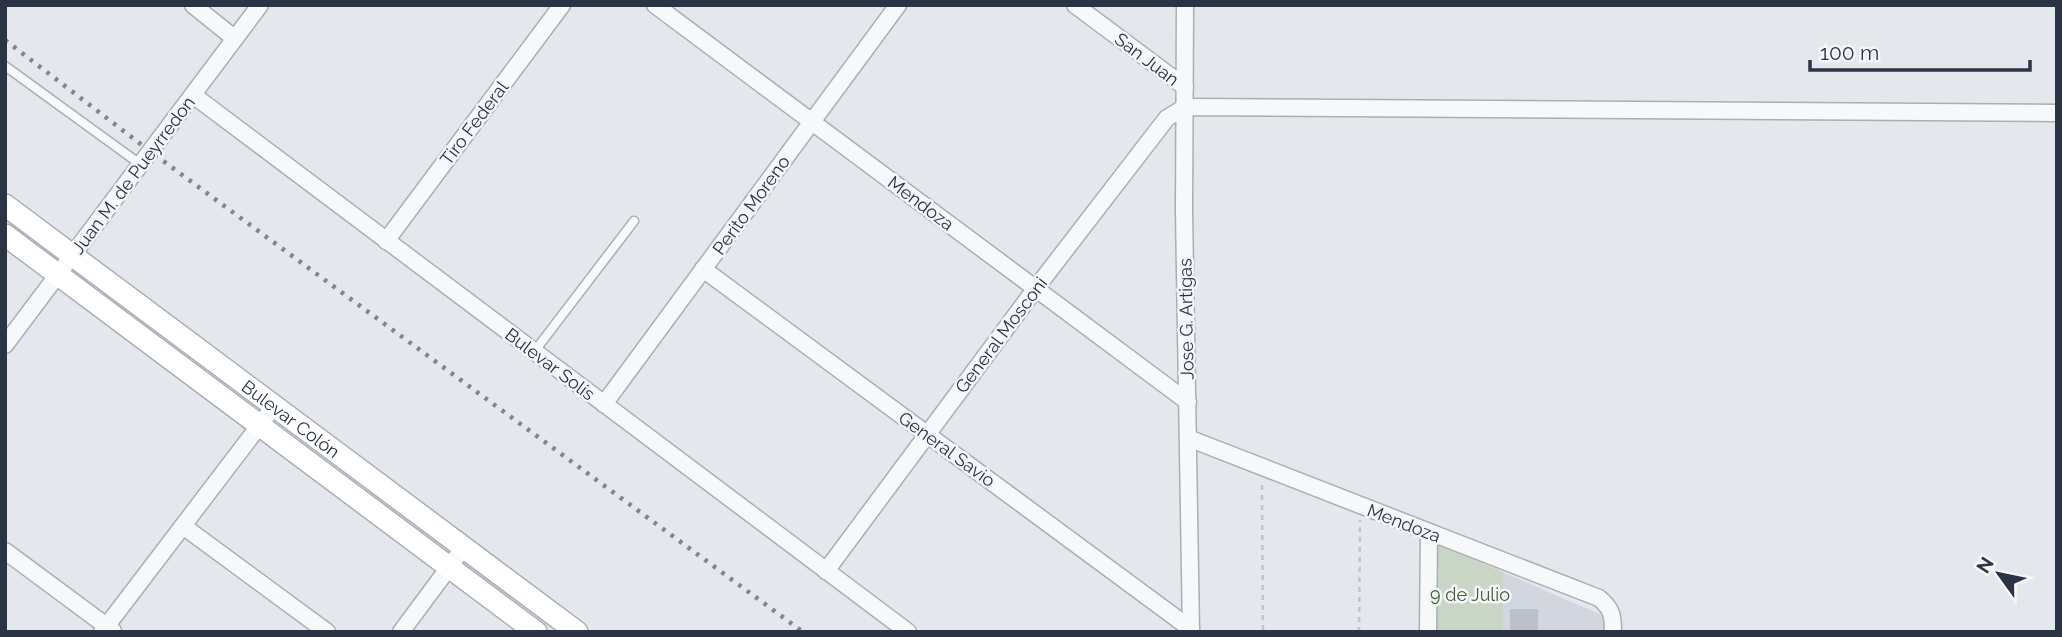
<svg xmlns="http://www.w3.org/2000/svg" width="2062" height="637" viewBox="0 0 2062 637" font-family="Raleway,sans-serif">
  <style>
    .built { fill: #d2d6de }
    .green { fill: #c9d6c5 }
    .building { fill: #bbc0ca }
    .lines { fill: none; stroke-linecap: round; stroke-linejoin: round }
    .service-casing { stroke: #a9aeb7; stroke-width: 11 }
    .minor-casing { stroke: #a9aeb7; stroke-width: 19 }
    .secondary-casing { stroke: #a9aeb7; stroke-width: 24 }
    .path { stroke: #c2c5cb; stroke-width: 2.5; stroke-dasharray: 5 5; stroke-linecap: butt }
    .service { stroke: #f7f8fa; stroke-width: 8 }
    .minor { stroke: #f7f8fa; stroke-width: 16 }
    .secondary { stroke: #fff; stroke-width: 21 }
    .rail { stroke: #7d8696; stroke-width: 4.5; stroke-dasharray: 3.5 7; stroke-linecap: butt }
    .labels { text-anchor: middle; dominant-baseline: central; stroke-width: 5; stroke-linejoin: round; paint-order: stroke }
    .street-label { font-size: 18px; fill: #2b3445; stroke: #f4f6f9 }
    .park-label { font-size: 18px; fill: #3f6138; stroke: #f4f6f9 }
  </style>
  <rect width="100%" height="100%" fill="#e4e7ec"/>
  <path class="built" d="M1503 572 1606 617V632H1503Z"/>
  <path class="green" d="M1436 543 1503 572V632H1436Z"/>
  <rect class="building" x="1510" y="609" width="28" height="23"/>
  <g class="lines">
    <defs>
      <g id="service">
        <path d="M5 66 140 164"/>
        <path d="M534 352 634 221"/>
      </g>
      <g id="minor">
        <path d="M193 5 234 38"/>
        <path d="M655 5 1188 402"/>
        <path d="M1075 5 1185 87"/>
        <path d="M1185 5 1184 211 1191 632"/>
        <path d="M193 95 908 632"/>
        <path d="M386 241 562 5"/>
        <path d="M703 269 1191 629"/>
        <path d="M5 345 260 5"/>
        <path d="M604 404 898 5"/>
        <path d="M1188 438 1599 598C1612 609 1613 615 1613 632"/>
        <path d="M183 526 327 632"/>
        <path d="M5 551 113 631"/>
        <path d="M826 571 1036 288 1160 127 1167 118 1185 107 2057 113"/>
        <path d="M102 632 275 405"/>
        <path d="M401 632 464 547"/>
        <path d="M1428 632 1429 533"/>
      </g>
      <g id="secondary">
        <path id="s1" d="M5 205 577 632"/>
        <path d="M5 235 536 632"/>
      </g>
    </defs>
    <use href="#service" class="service-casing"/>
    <use href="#minor" class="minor-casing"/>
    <use href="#secondary" class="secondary-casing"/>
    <g class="path">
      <path d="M1262 485 1263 632"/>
      <path d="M1359 632 1360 520"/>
    </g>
    <use href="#service" class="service"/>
    <use href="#minor" class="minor"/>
    <use href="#secondary" class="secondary"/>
    <path class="rail" d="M5 40 151 152 803 632"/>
  </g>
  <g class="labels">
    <g class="street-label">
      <text transform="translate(1147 59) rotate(37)">San Juan</text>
      <text transform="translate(474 123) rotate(-53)">Tiro Federal</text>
      <text transform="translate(133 175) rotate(-53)">Juan M. de Pueyrredon</text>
      <text transform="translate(921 203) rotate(37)">Mendoza</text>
      <text transform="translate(751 205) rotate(-54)">Perito Moreno</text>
      <text transform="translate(1186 319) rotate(-91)">Jose G. Artigas</text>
      <text transform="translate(1001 335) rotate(-53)">General Mosconi</text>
      <text transform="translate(550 364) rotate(37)">Bulevar Solís</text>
      <text stroke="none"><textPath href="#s1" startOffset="357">Bulevar Colón</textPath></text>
      <text transform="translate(947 449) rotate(36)">General Savio</text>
      <text transform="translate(1404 523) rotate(21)">Mendoza</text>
    </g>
    <g class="park-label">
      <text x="1470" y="594">9 de Julio</text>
    </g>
  </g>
  <rect width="2062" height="637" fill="none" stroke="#2b3445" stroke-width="14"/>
  <g transform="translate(1999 574) rotate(303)" stroke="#f4f6f9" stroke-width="5" paint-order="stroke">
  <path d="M0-5L12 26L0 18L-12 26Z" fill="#2b3445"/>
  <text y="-10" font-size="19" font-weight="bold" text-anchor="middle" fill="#2b3445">N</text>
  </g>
  <path d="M1810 60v10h220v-10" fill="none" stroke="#2b3445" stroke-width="3.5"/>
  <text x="1820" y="60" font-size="21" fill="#2b3445" stroke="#f4f6f9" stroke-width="5" paint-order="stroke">100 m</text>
</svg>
